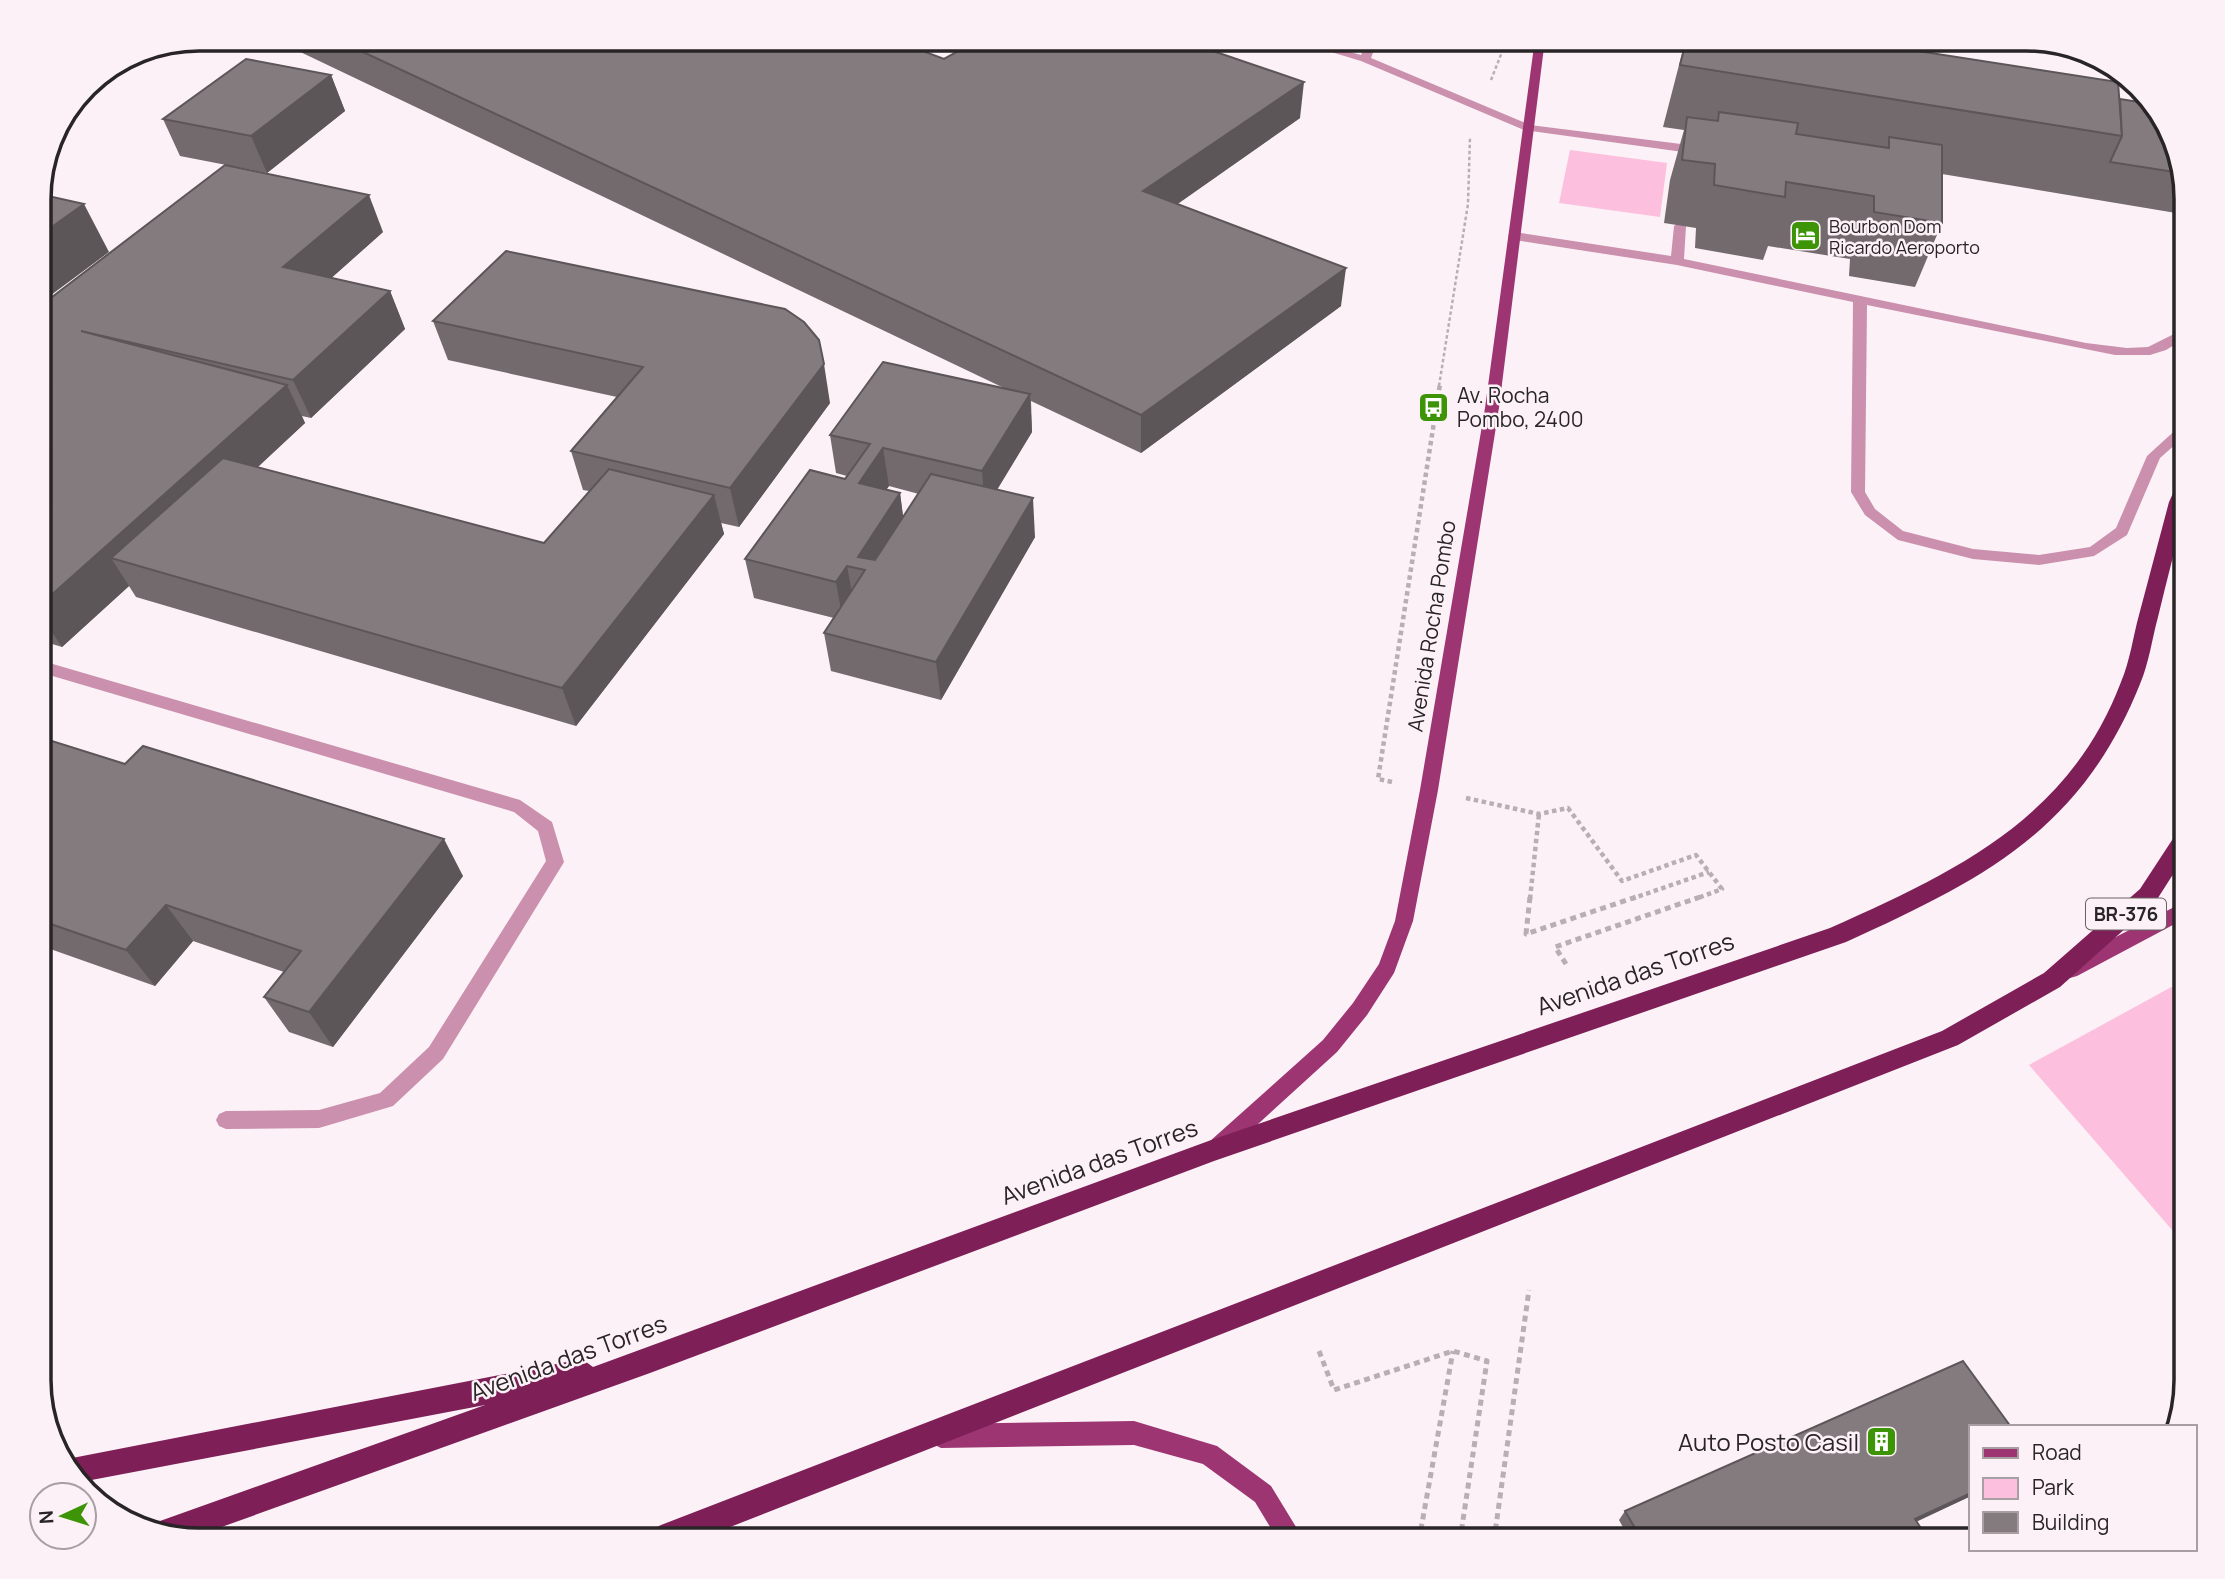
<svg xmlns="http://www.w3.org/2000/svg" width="2225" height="1579" viewBox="0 0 2225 1579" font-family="Manrope,sans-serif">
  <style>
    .green { fill: #fdbfde }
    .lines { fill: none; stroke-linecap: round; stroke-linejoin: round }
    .path-far2 { stroke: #b8afb3; stroke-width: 2.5; stroke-dasharray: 3.5 2.5; stroke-linecap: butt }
    .path-far1 { stroke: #b8afb3; stroke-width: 4.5; stroke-dasharray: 4.5 3.5; stroke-linecap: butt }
    .path { stroke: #b8afb3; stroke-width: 5; stroke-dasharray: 6 4.5; stroke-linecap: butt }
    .minor { fill: #ca90ad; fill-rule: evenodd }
    .major { fill: #9c3571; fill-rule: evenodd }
    .highway { fill: #7e1f58; fill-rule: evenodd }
    .wall { fill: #726a6d; fill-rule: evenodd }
    .shaded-wall { fill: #5c5659 }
    .building { fill: #847b7f; stroke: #5c5659; stroke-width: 2 }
    .labels { text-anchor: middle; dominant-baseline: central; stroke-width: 5; stroke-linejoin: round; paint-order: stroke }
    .far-poi-label { font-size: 18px; fill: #292527; stroke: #fcf1f6; text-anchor: start }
    .shield { fill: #fcf1f6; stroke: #686265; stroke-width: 2 }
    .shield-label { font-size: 19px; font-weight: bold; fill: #292527 }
    .poi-label { font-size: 21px; fill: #292527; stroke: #fcf1f6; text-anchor: start }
    .street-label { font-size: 21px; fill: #292527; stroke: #fcf1f6 }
    .near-street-label { font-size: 24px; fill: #292527; stroke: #fcf1f6 }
    .near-poi-label { font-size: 24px; fill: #292527; stroke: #fcf1f6; text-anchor: end }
    .rim { fill: none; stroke: #292527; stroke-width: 3.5 }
  </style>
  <rect width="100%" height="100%" fill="#fcf1f6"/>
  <g class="green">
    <path d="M1570 150 1667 163 1660 217 1559 203Z"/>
    <path d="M2186 979V1246L2029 1065Z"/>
  </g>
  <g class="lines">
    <g class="path-far2">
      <path d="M1491 80 1502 52"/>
      <path d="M1439 386 1468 204 1470 137"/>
    </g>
    <g class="path-far1">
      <path d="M1392 782 1378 779 1440 384"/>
      <path d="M1466 798 1539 814 1568 808 1622 881 1696 855 1722 889 1695 899"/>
      <path d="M1530 899 1539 814"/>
      <path d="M1631 899 1709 872"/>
    </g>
    <g class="path">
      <path d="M1530 897 1526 934 1636 897"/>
      <path d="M1566 964 1555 947 1700 897"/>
      <path d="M1319 1351 1334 1390 1453 1351 1487 1361 1460 1540"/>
      <path d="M1419 1540 1453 1351"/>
      <path d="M1494 1540 1529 1290"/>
    </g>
    <g class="minor">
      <path d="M1288 39H1303L1361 55 1368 39H1378L1371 58 1530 125 1689 145 1695 149 1693 163 1683 166V152L1524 130 1361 61Z"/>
      <path d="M1680 222 1686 226 1684 259 2086 343 2127 348 2148 347 2186 328V338L2166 350 2150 355H2115L1867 305 1865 492 1875 509 1903 531 1973 549 2039 555 2090 547 2116 528 2147 456 2181 425 2186 424V435L2160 458 2127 535 2094 556 2039 565 1973 559 1898 540 1865 515 1851 492 1853 302 1677 265 1514 240 1508 236 1514 232 1671 256 1674 226Z"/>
      <path d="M39 660 520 800 552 822 564 862 561 867 443 1059 393 1106 319 1128 226 1129 219 1126 216 1120 219 1114 226 1111 319 1110 380 1093 429 1047 546 861 538 831 514 812 39 672Z"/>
    </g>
    <g class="major">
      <path d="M1535 39H1545L1499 408 1438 790 1413 921 1394 973 1367 1015 1337 1052 1223 1156 1216 1158 1209 1156 1206 1149 1209 1142 1323 1040 1353 1003 1379 964 1395 921 1420 790 1485 408Z"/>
      <path d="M2186 901V918L2077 976 2070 978 2063 976 2060 970 2063 964Z"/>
      <path d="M1134 1421 1217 1446 1271 1486 1304 1540H1278L1255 1502 1203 1464 1134 1445 941 1448 933 1444 929 1436 933 1428 941 1424Z"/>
    </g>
    <g class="highway">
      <path d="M2186 476V504C2177 542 2167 579 2158 617 2152 639 2149 663 2140 684 2081 831 1982 880 1846 942L1214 1161 650 1373 191 1538 157 1527 160 1521 485 1405 81 1482 62 1460 582 1359 593 1367 1214 1139 1830 928C1955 872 2069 819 2121 682 2130 661 2133 637 2139 615 2149 577 2159 540 2169 502L2180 478Z"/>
      <path d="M2186 829V854L2156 901 2060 987 1958 1045 697 1540H647L651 1530 661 1525 1942 1031 2044 973 2140 889 2178 831Z"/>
    </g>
  </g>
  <g class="wall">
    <path d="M271 38H888L944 59 1300 118 1177 204 1341 306 1141 453 1031 401 1032 432 997 490 1035 537 941 700 831 671 824 633 834 618 754 598 745 559 847 476 836 473 830 435 1004 388ZM889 486 919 494 903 517 900 493 886 489Z"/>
    <path d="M1686 38 2120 99 2154 123 2170 127 2186 195 2176 213 1942 174V223L1915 287 1849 276 1850 259 1768 246 1763 260 1695 248 1696 228 1664 223 1670 180 1684 130 1663 127Z"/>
    <path d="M331 75 345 111 267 173 180 156 163 119Z"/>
    <path d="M383 232 331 278 390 291 405 329 311 418 302 416 305 423 258 467 544 543 589 491 583 490 571 451 617 397 448 360 433 321 830 403 739 527 721 523 724 534 576 726 136 597 129 586 62 647 39 640V307Z"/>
    <path d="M39 737 463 876 333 1047 289 1032 264 997 284 972 193 941 155 986 39 945Z"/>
    <path d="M1971 1427V1496L1916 1522 1929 1541 1630 1540 1619 1520 1625 1511Z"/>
  </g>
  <g class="shaded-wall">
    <path d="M331 75 345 111 267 173 251 136Z"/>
    <path d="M1304 82 1300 118 1142 229 1143 191Z"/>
    <path d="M369 195 383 232 300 306 283 267Z"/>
    <path d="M84 204 109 252 39 304V236Z"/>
    <path d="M1346 268 1341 306 1141 453V415Z"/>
    <path d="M390 291 405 329 311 418 293 380Z"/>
    <path d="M824 364 830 403 739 527 730 488Z"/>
    <path d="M287 385 305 423 147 569 111 558 129 586 62 647 39 613V606Z"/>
    <path d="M1030 394 1032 432 985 509 982 471Z"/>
    <path d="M883 448 889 486 864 522 859 483Z"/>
    <path d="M900 493 905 531 865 570 858 557Z"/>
    <path d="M714 495 724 534 576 726 562 688Z"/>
    <path d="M1033 498 1035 537 941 700 936 662Z"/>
    <path d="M847 566 854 604 843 621 836 582Z"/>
    <path d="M444 839 463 876 333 1047 309 1012Z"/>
    <path d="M166 905 193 941 155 986 126 950Z"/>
    <path d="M1971 1493V1496L1904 1527 1915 1519Z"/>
  </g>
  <g class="building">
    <path d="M333 38H888L944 59 982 38H1175L1304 82 1143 191 1346 268 1141 415Z"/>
    <path d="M1687 38H1834L2118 82 2122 136 1680 65Z"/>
    <path d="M246 59 331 75 251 136 163 119Z"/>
    <path d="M2120 99 2151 104 2153 107 2154 123 2168 125 2170 127 2181 173 2110 162 2122 136Z"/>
    <path d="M1719 112 1798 123 1796 134 1889 148V137L1942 145V223L1874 212V196L1786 182 1785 197 1714 185 1715 164 1682 160 1687 117 1718 121Z"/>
    <path d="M225 165 369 195 283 267 390 291 293 380 81 331 287 385 39 606V307Z"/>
    <path d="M39 194 84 204 39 236Z"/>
    <path d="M506 251 785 309 804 322 819 340 824 364 730 488 571 451 643 367 433 321Z"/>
    <path d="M883 362 1030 394 982 471 883 448 859 483 900 493 858 557 875 560 931 474 1033 498 936 662 824 633 865 570 847 566 836 582 745 559 810 470 845 479 870 444 830 435Z"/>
    <path d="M223 458 544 543 609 469 714 495 562 688 111 558Z"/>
    <path d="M39 737 125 764 143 746 444 839 309 1012 264 997 301 951 166 905 126 950 39 920Z"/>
    <path d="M1963 1361 2011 1427H1971V1493L1915 1519 1929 1541 1642 1540 1625 1511Z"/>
  </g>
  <defs>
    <symbol id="hotel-square" viewBox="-11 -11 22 22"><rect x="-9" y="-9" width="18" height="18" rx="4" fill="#3d9406" stroke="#fcf1f6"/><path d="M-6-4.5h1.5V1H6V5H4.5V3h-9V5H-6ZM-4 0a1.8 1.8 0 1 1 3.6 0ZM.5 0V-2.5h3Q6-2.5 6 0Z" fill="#fff"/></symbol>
    <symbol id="bus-square" viewBox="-11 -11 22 22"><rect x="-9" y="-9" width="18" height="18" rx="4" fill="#3d9406" stroke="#fcf1f6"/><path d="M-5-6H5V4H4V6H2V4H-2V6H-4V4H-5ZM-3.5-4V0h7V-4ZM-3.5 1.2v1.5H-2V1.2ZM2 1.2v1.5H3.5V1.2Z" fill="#fff"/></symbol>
    <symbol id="building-square" viewBox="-11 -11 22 22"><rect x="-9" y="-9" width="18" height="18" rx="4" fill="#3d9406" stroke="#fcf1f6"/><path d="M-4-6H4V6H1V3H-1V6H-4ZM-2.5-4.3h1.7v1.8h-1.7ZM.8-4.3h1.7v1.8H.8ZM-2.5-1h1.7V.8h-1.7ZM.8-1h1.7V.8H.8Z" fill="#fff"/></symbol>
  </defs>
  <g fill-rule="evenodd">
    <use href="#hotel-square" x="1788" y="218" width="35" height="35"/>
    <use href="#bus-square" x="1416" y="390" width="35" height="35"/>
    <use href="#building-square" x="1864" y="1424" width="35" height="35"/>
  </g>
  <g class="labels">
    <g class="far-poi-label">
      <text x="1829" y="226">Bourbon Dom<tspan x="1829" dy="21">Ricardo Aeroporto</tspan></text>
    </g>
    <rect class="shield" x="2086" y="898.5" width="80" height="31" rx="5"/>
    <g class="shield-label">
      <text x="2126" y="914">BR-376</text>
    </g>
    <g class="poi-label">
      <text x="1457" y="395">Av. Rocha<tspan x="1457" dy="24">Pombo, 2400</tspan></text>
    </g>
    <g class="street-label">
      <text transform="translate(1431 626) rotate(-81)">Avenida Rocha Pombo</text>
    </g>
    <g class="near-street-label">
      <text transform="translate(1635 973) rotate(-19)">Avenida das Torres</text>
      <text transform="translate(1099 1161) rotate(-20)">Avenida das Torres</text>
      <text transform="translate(568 1357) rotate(-20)">Avenida das Torres</text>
    </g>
    <g class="near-poi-label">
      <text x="1859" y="1441">Auto Posto Casil</text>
    </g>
  </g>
  <path d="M0 0H2225V1579H0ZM199 51H2026A148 148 0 0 1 2174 199V1380A148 148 0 0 1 2026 1528H199A148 148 0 0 1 51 1380V199A148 148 0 0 1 199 51Z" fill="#fcf1f6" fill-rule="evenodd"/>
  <path class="rim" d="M199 51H2026A148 148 0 0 1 2174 199V1380A148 148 0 0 1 2026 1528H199A148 148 0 0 1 51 1380V199A148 148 0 0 1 199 51Z"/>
  <rect x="1969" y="1425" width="228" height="126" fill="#fcf1f6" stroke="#a89fa3" stroke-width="2"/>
  <rect x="1983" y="1448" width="35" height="10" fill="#9c3571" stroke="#a89fa3" stroke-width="2"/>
  <text x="2032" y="1460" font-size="21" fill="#292527">Road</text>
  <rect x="1983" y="1478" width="35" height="21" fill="#fdbfde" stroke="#a89fa3" stroke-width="2"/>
  <text x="2032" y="1495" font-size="21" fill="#292527">Park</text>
  <rect x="1983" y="1512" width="35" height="21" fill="#847b7f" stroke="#a89fa3" stroke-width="2"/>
  <text x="2032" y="1530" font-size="21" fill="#292527">Building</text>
  <g transform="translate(63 1516) rotate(266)"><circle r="33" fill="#fcf1f6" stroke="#a89fa3" stroke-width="2"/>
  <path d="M0-5L12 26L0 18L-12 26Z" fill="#3d9406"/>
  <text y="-10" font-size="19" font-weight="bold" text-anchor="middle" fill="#292527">N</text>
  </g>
</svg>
